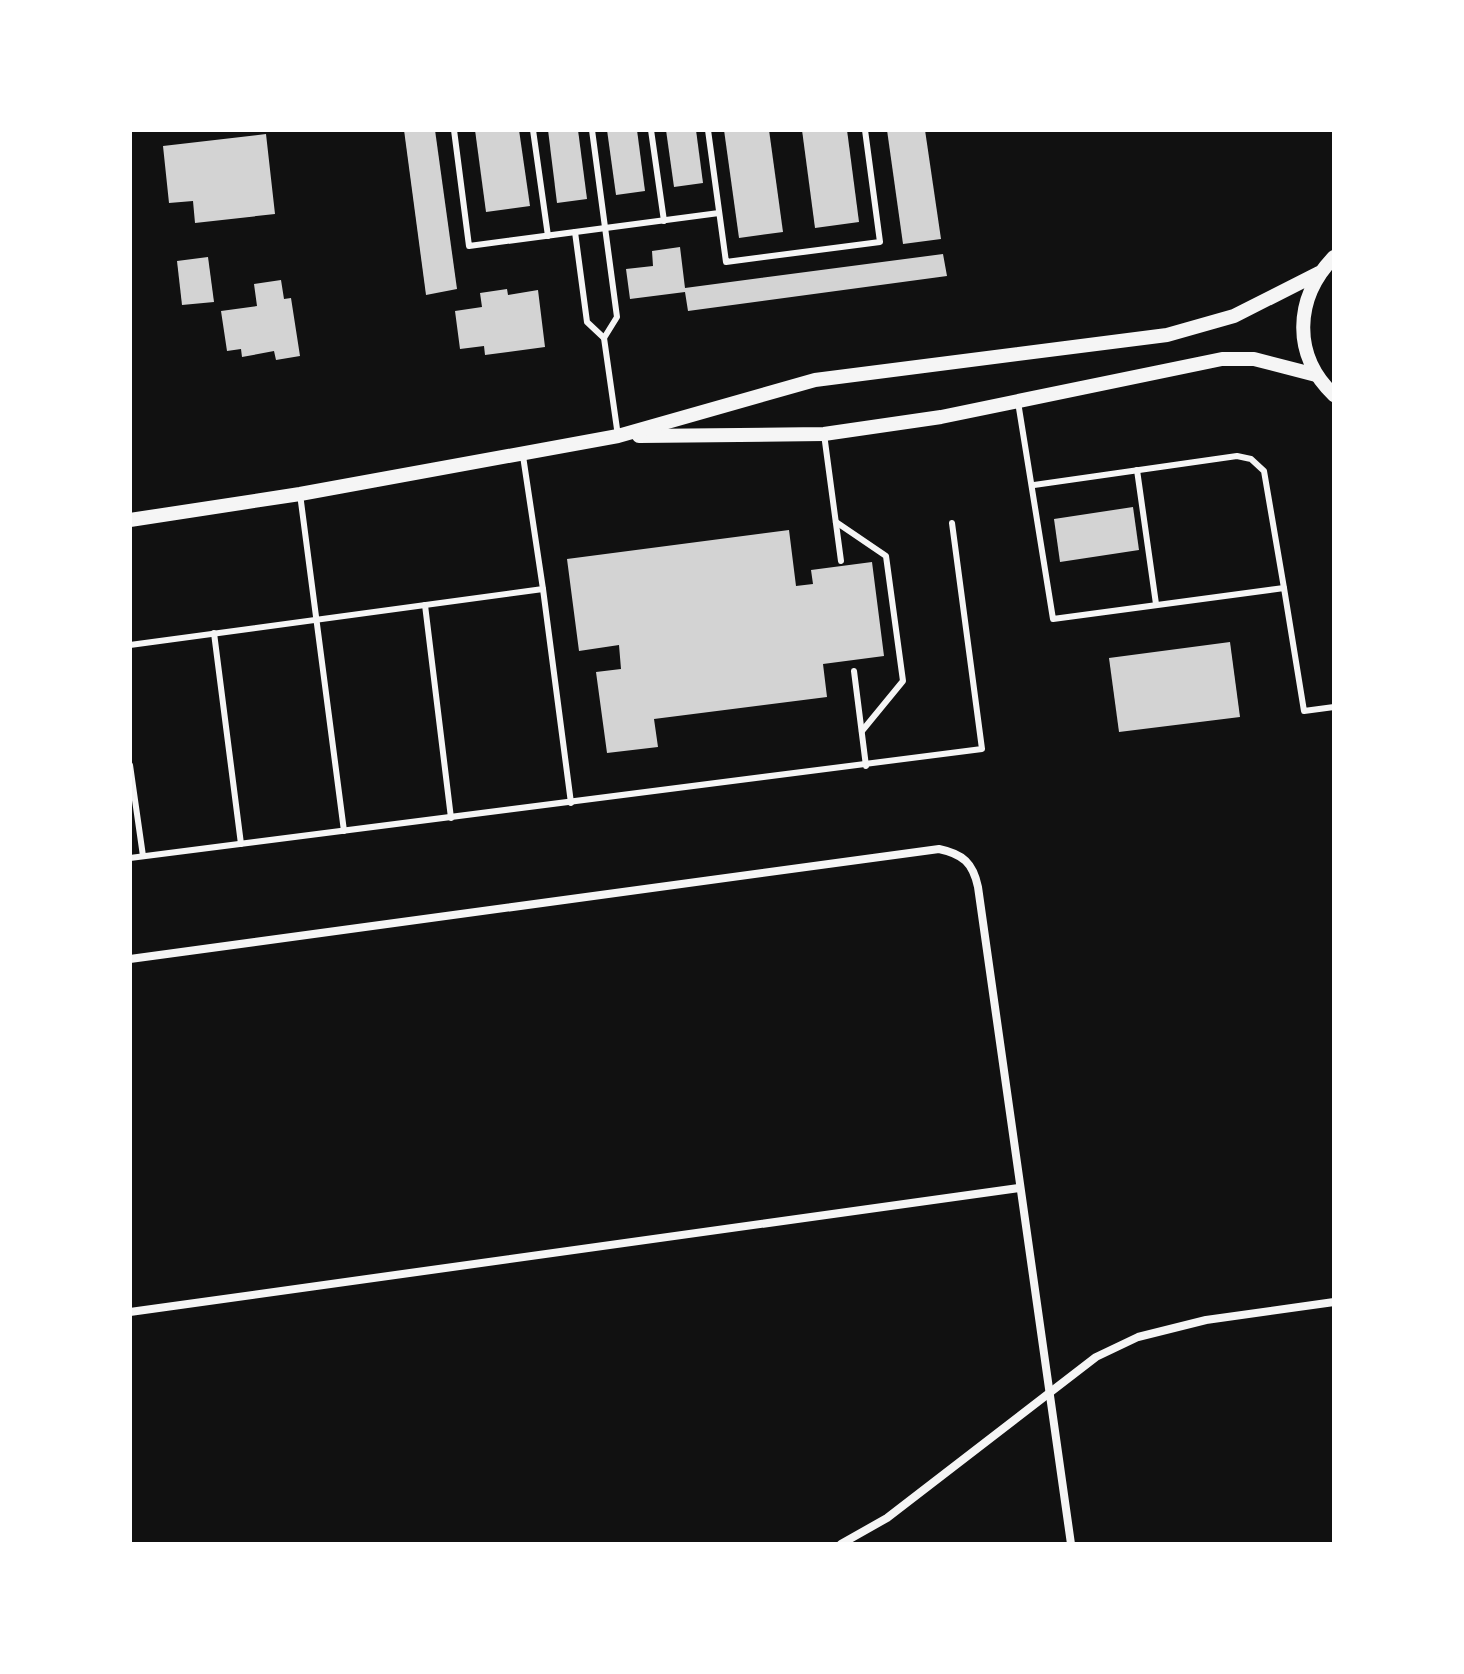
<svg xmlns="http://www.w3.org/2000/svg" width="1464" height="1674" viewBox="0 0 1464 1674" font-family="Karla,sans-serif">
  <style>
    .building { fill: #d3d3d3 }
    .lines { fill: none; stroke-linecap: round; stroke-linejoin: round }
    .service { stroke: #f5f5f5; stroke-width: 6 }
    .minor { stroke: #f5f5f5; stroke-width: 8 }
    .tertiary { stroke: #f5f5f5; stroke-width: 14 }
  </style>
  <rect width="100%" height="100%" fill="#111"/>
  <g class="building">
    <path d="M404 130H435L457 289 426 295Z"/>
    <path d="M475 130H519L530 206 486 212Z"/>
    <path d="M548 130H578L587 199 557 203Z"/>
    <path d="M607 130H637L645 191 616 195Z"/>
    <path d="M666 130H696L703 183 674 187Z"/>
    <path d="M724 130H769L783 232 739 238Z"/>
    <path d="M802 130H847L859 222 815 228Z"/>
    <path d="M887 130H925L941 239 903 244Z"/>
    <path d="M266 134 275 214 195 223 193 201 169 203 163 146Z"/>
    <path d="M680 247 685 288 943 254 947 276 688 311 685 292 630 299 626 269 653 266 652 251Z"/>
    <path d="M208 257 214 302 182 305 177 261Z"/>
    <path d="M281 280 284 299 291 298 300 356 276 360 274 351 242 357 241 349 227 351 221 311 257 306 254 284Z"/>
    <path d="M507 289 508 295 538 290 545 347 485 355 484 346 460 349 455 311 482 307 480 293Z"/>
    <path d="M1133 507 1139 550 1060 562 1054 519Z"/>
    <path d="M789 530 796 586 813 584 811 570 872 562 884 656 823 664 827 697 654 719 658 747 607 753 596 672 621 669 619 645 579 651 567 559Z"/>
    <path d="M1230 642 1240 717 1119 732 1109 658Z"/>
  </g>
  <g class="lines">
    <g class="service">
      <path d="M454 130 469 246 719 213"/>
      <path d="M533 130 548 236"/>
      <path d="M592 130 617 317 604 338"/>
      <path d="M651 130 664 221"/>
      <path d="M708 130 726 262 880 242 865 130"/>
      <path d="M575 232 587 322 604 338 618 436"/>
      <path d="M1018 402 1053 619 1284 588 1304 711 1334 707"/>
      <path d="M824 434 841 561"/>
      <path d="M1137 470 1156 604"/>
      <path d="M1034 485 1237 456 1251 459 1264 471 1284 588"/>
      <path d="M300 494 344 831"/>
      <path d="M836 522 886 556 903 681 862 731"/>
      <path d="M543 589 571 803"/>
      <path d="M425 605 451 818"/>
      <path d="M214 633 241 844"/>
      <path d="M130 645 543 589 523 456"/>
      <path d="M854 671 866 766"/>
      <path d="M130 765 143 856"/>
      <path d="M130 858 982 749 952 523"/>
    </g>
    <g class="minor">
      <path d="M130 959 939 849C963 854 973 863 978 887L1071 1544"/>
      <path d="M130 1312 1019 1188"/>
      <path d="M841 1544 887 1518 1096 1357 1138 1337 1206 1320 1334 1302"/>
    </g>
    <g class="tertiary">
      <path d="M1334 257C1294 298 1292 356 1334 395"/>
      <path d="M639 436 824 434 941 417 1222 359H1254L1316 375"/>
      <path d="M130 520 300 494 618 436 815 380 1167 335 1234 316 1319 273"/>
    </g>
  </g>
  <rect width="1464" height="1674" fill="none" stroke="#ffffff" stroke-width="264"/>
</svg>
